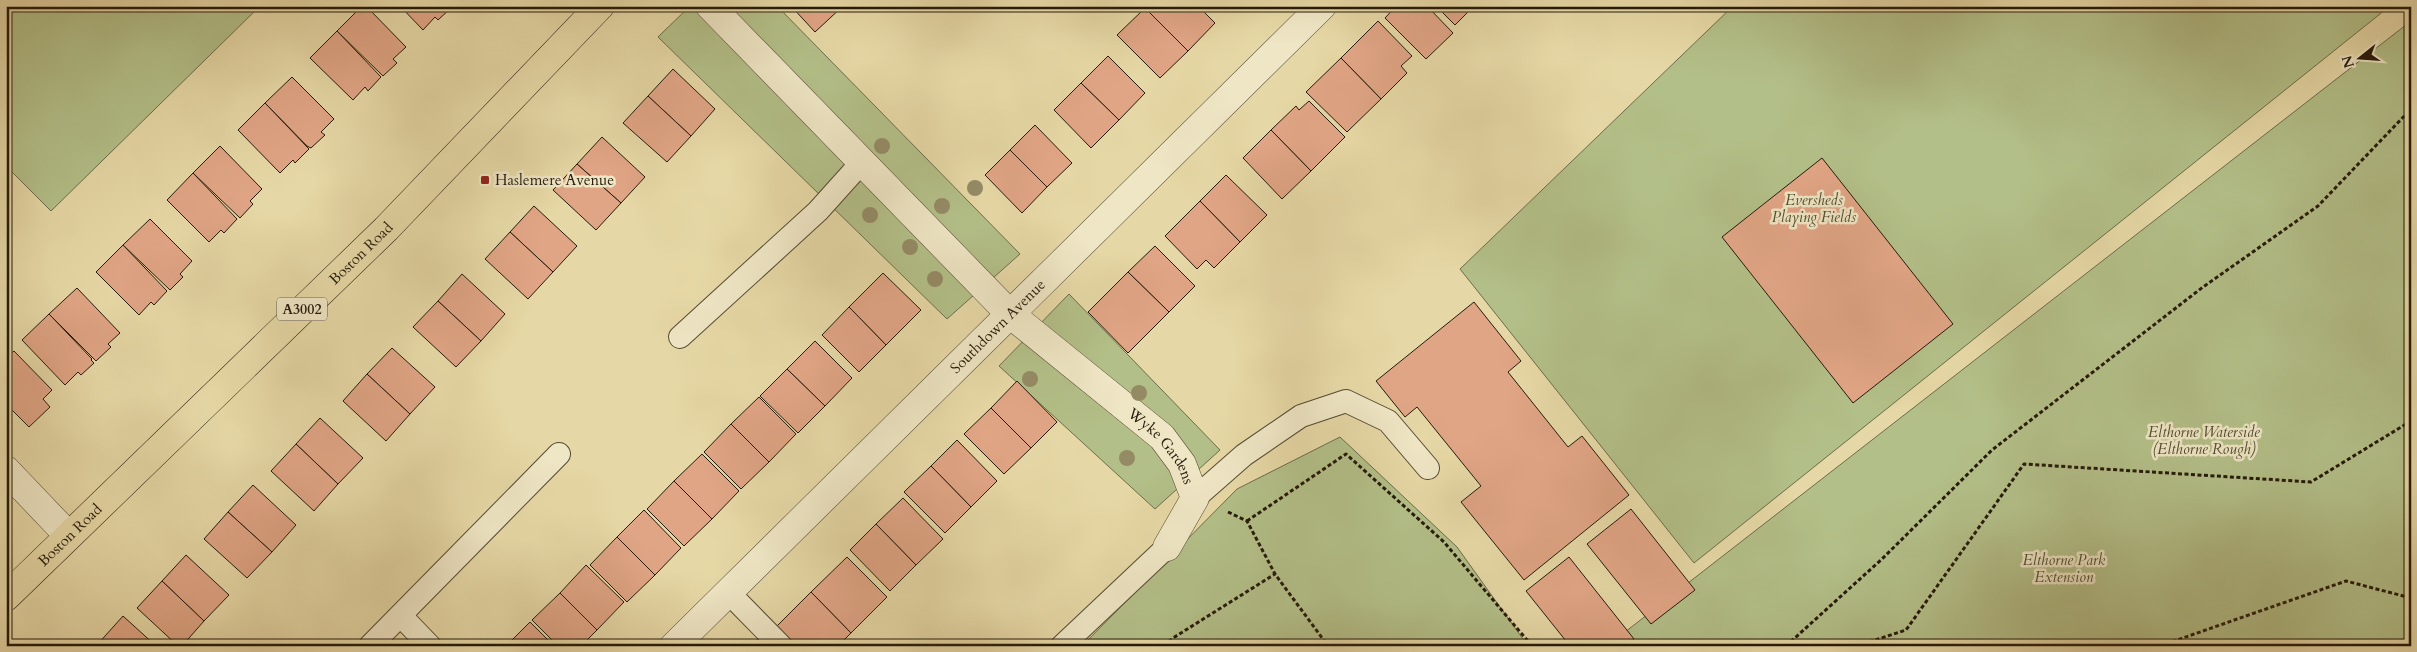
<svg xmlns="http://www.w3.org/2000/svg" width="2417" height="652" viewBox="0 0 2417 652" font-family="Cardo,serif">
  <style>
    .green { fill: #b3bf88; stroke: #6c6c4a }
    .building { fill: #e0a585; stroke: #251a0b }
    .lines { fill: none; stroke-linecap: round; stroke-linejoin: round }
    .lane-casing { stroke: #554a32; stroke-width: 24 }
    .street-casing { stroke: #554a32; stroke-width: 29 }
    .primary-casing { stroke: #251a0b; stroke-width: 29 }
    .path { stroke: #251a0b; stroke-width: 3; stroke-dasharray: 4 2.5; stroke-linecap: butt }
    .lane { stroke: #efe6c5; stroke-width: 22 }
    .street { stroke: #efe6c5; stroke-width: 28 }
    .primary { stroke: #e6d8a6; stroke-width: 28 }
    .tree { fill: #948b65 }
    .poi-dot { fill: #8f2418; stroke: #efe6c5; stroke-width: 2 }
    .labels { text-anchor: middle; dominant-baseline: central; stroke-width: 5; stroke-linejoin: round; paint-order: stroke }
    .shield { fill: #efe6c5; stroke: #625743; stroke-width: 1 }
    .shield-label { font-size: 14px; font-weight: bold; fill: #251a0b }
    .poi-label { font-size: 15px; fill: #251a0b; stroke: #efe6c5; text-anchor: start }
    .park-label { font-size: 15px; font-style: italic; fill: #504c30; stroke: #efe6c5 }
    .street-label { font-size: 15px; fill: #251a0b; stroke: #efe6c5 }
  </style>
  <rect width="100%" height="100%" fill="#e6d8a6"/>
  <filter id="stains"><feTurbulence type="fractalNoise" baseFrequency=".004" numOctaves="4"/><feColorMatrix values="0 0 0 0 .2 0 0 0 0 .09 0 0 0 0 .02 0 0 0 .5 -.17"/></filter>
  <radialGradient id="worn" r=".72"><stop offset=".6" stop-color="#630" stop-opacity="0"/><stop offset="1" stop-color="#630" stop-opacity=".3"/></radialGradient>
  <g class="green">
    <path d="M6 6H260L51 211 6 166Z"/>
    <path d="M690 6H777L1020 254 947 319 658 37Z"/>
    <path d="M1733 6H2390L1694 563 1460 269Z"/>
    <path d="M2411 21V646H1607Z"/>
    <path d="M1069 294 1220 450 1155 509 999 366Z"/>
    <path d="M1340 437 1457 547 1528 646H1082L1237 489Z"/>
  </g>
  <g class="building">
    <path d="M362 6H366L406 47 393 59 397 63 383 76 337 31Z"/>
    <path d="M400 6H451L452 7 438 20 435 17 423 30Z"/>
    <path d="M791 6H843L815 32Z"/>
    <path d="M1146 6H1198L1215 23 1188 51 1145 8Z"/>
    <path d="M1396 6H1427L1453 33 1426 59 1385 18Z"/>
    <path d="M1436 6H1474L1455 25Z"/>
    <path d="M1145 8 1188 51 1160 78 1117 35Z"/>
    <path d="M1378 21 1412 56 1401 66 1407 73 1381 99 1341 58Z"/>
    <path d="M337 31 381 77 368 91 365 87 353 100 310 58Z"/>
    <path d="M1108 56 1145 93 1119 120 1081 83Z"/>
    <path d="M1341 58 1381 99 1347 132 1306 92Z"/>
    <path d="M673 69 715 109 691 136 648 96Z"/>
    <path d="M292 77 334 119 321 132 325 135 311 148 307 146 265 103Z"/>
    <path d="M1081 83 1119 120 1091 148 1054 110Z"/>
    <path d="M648 96 691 136 667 162 623 123Z"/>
    <path d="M1309 101 1345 137 1311 171 1271 130 1296 106 1299 110Z"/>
    <path d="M265 103 309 149 295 163 293 160 280 173 238 130Z"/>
    <path d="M1035 125 1072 163 1047 187 1010 150Z"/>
    <path d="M1271 130 1311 171 1282 199 1243 158Z"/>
    <path d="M602 137 645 177 621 203 577 164Z"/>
    <path d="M220 146 262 189 250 201 253 204 240 218 193 173Z"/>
    <path d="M1010 150 1047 187 1022 213 985 175Z"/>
    <path d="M1822 158 1953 324 1853 403 1722 237Z"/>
    <path d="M577 164 621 203 596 230 553 190Z"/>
    <path d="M193 173 237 219 224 233 221 230 209 242 167 200Z"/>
    <path d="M1226 175 1267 215 1240 242 1200 201Z"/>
    <path d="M1200 201 1240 242 1214 268 1206 260 1197 269 1165 236Z"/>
    <path d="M534 206 577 246 553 272 510 232Z"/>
    <path d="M150 219 192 261 180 274 183 277 170 290 123 245Z"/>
    <path d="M510 232 553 272 528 299 485 259Z"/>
    <path d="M123 245 167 291 154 305 151 302 139 315 96 272Z"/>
    <path d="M1155 246 1195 286 1169 312 1128 272Z"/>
    <path d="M1128 272 1169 312 1128 353 1088 312Z"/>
    <path d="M883 273 921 310 886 345 849 307Z"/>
    <path d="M462 274 505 314 481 341 438 301Z"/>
    <path d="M77 288 120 333 108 344 111 347 96 361 49 314Z"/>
    <path d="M438 301 481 341 456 367 413 327Z"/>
    <path d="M1474 302 1521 361 1508 372 1568 447 1582 436 1629 495 1524 580 1461 502 1481 486 1417 407 1405 417 1376 381Z"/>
    <path d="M849 307 886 345 859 372 822 335Z"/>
    <path d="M49 314 92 359 91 360 94 363 81 375 78 372 65 385 22 340Z"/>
    <path d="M815 341 852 378 825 406 787 369Z"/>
    <path d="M392 348 435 387 410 414 367 374Z"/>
    <path d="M14 351 52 390 43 399 50 407 29 427 6 404V358Z"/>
    <path d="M787 369 825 406 798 433 760 396Z"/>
    <path d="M367 374 410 414 386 441 343 401Z"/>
    <path d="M1017 381 1057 422 1031 448 991 408Z"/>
    <path d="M759 397 796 434 769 462 731 424Z"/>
    <path d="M991 408 1031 448 1004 474 964 434Z"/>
    <path d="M320 418 363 458 338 484 296 444Z"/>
    <path d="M731 424 769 462 741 489 704 452Z"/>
    <path d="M957 440 997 481 971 507 931 466Z"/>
    <path d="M296 444 338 484 314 511 271 471Z"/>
    <path d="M702 454 739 491 712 519 674 481Z"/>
    <path d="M931 466 971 507 945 533 904 492Z"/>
    <path d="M674 481 712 519 684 546 647 509Z"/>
    <path d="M253 485 296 525 272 552 228 512Z"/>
    <path d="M903 498 943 539 916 565 876 524Z"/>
    <path d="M1631 509 1695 590 1651 624 1587 544Z"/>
    <path d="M644 510 681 548 655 575 617 537Z"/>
    <path d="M228 512 272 552 247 578 204 539Z"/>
    <path d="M876 524 916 565 890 591 850 550Z"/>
    <path d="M617 537 655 575 627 602 590 565Z"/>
    <path d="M186 555 229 595 204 621 162 581Z"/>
    <path d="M847 557 887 597 851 633 811 592Z"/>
    <path d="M1569 557 1634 639 1625 646H1570L1526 591Z"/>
    <path d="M586 565 624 602 597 630 560 593Z"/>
    <path d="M162 581 204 621 182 646H178L137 608Z"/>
    <path d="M811 592 851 633 838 646H795L776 627Z"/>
    <path d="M560 593 597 630 581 646H558L532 620Z"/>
    <path d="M123 616 156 646H96Z"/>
    <path d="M530 622 554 646H506Z"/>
    <path d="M762 635 772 646H751Z"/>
  </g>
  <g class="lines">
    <defs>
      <g id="lane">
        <path d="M680 337 818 211 862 162"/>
        <path d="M1195 498 1244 455 1301 416 1346 401 1388 421 1428 468"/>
        <path d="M728 592 781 646"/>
        <path d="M401 616 430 646"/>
        <path d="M370 646 559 454"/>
        <path d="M1062 646 1167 547"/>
      </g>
      <g id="street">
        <path id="s1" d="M710 6 1010 314 1162 437 1182 464 1195 498 1167 547"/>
        <path d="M6 470 68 535"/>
        <path id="s2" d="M674 646 1322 6"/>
      </g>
      <g id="primary">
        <path id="s3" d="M6 597 386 229 600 6"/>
      </g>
    </defs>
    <use href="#lane" class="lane-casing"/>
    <use href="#street" class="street-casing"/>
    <use href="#primary" class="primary-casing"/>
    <g class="path">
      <path d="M1228 512 1247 521 1275 574 1328 646"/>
      <path d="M1247 521 1346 454 1444 542 1532 646"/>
      <path d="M1164 646 1173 638 1275 574"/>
      <path d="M1786 646 1882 559 1992 450 2203 287 2318 206 2411 109"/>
      <path d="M1857 646 1906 630 2024 464 2311 482 2411 421"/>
      <path d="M2160 646 2346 581 2411 598"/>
    </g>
    <use href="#lane" class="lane"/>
    <use href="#street" class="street"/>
    <use href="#primary" class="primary"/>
  </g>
  <g class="tree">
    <circle cx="882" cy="146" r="8"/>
    <circle cx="975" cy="188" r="8"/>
    <circle cx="942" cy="206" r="8"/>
    <circle cx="870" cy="215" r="8"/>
    <circle cx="910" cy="247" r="8"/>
    <circle cx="935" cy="279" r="8"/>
    <circle cx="1030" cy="379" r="8"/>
    <circle cx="1139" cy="393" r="8"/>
    <circle cx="1127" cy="458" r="8"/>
  </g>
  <rect class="poi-dot" x="480" y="175" width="10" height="10" rx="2.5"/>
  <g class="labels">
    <rect class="shield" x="277" y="297.5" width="50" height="23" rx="4"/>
    <g class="shield-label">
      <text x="302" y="309">A3002</text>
    </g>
    <g class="poi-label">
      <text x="495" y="180">Haslemere Avenue</text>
    </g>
    <g class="park-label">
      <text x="1814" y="200">Eversheds<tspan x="1814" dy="17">Playing Fields</tspan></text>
      <text x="2204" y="432">Elthorne Waterside<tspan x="2204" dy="17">(Elthorne Rough)</tspan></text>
      <text x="2064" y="560">Elthorne Park<tspan x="2064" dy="17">Extension</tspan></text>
    </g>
    <g class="street-label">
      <text stroke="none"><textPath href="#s3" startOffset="494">Boston Road</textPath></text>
      <text stroke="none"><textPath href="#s2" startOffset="455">Southdown Avenue</textPath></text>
      <text stroke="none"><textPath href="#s1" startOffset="632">Wyke Gardens</textPath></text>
      <text stroke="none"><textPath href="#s3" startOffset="89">Boston Road</textPath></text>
    </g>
  </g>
  <rect width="2417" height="652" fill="none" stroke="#e6d8a6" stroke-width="25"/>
  <rect x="8" y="8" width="2402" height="637" fill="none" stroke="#251a0b" stroke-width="2.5"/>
  <rect x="12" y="12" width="2392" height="627" fill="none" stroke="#251a0b"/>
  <g transform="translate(2360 58) rotate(253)" stroke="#efe6c5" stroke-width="4" paint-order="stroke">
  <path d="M0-4L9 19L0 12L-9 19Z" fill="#251a0b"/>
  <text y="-8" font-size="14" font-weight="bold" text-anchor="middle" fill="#251a0b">N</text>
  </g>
  <rect width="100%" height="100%" filter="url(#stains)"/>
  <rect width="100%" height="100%" fill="url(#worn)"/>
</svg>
